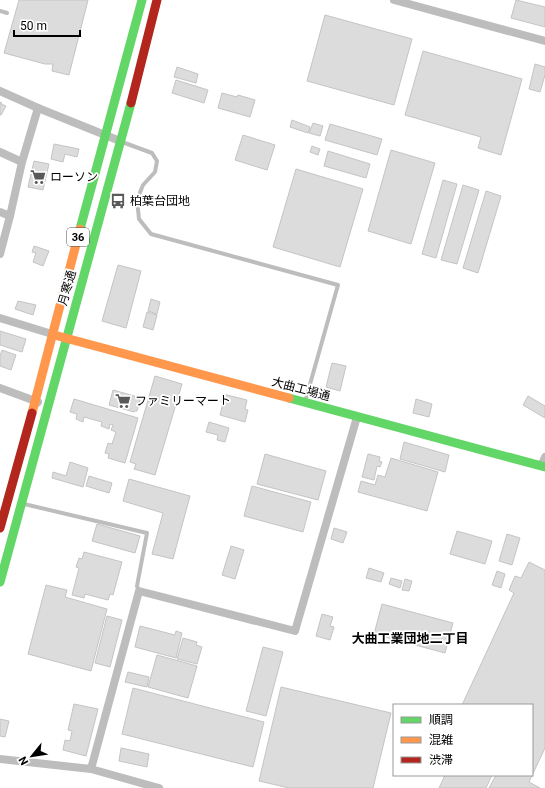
<svg xmlns="http://www.w3.org/2000/svg" width="545" height="788" viewBox="0 0 545 788" font-family="Roboto,'Noto Sans JP',sans-serif">
  <style>
    .building { fill: #dcdcdc; stroke: #c4c4c4 }
    .lines { fill: none; stroke-linecap: round; stroke-linejoin: round }
    .lane { stroke: #bdbdbd; stroke-width: 4 }
    .street { stroke: #bdbdbd; stroke-width: 8 }
    .fast { stroke: #63d668; stroke-width: 9 }
    .slow { stroke: #ff974d; stroke-width: 9 }
    .jam { stroke: #b3261e; stroke-width: 9 }
    .labels { text-anchor: middle; dominant-baseline: central; stroke-width: 3.5; stroke-linejoin: round; paint-order: stroke }
    .shield { fill: #fff; stroke: #4c4c4c; stroke-width: 1 }
    .shield-label { font-size: 11px; font-weight: bold; fill: #000 }
    .poi-label { font-size: 12px; fill: #000; stroke: #fff; text-anchor: start }
    .street-label { font-size: 12px; fill: #000; stroke: #fff }
    .neighbourhood-label { font-size: 13px; font-weight: bold; fill: #000; stroke: #fff }
  </style>
  <rect width="100%" height="100%" fill="#fff"/>
  <g class="building">
    <path d="M19 0H88L69 75 52 71 53 64H45L4 53Z"/>
    <path d="M516 0 545 7V27L511 18Z"/>
    <path d="M325 15 412 39 394 105 307 81Z"/>
    <path d="M423 51 522 79 501 155 478 148 481 137 405 115Z"/>
    <path d="M535 64 545 67V75L540 92 529 89Z"/>
    <path d="M177 67 198 74 196 83 174 77Z"/>
    <path d="M176 80 208 90 204 103 172 93Z"/>
    <path d="M222 93 237 97 238 95 255 100 250 117 218 108Z"/>
    <path d="M0 102 2 103 1 104 6 106 1 115H0Z"/>
    <path d="M292 120 310 127 308 133 290 127Z"/>
    <path d="M313 123 323 126 320 136 309 133Z"/>
    <path d="M330 124 382 139 377 155 325 140Z"/>
    <path d="M243 135 275 145 267 170 235 160Z"/>
    <path d="M54 144 79 149 77 157 65 154 63 162 51 159Z"/>
    <path d="M312 146 320 149 318 155 310 152Z"/>
    <path d="M391 150 435 163 411 244 368 231Z"/>
    <path d="M328 151 370 164 366 178 324 166Z"/>
    <path d="M34 161 49 164 43 190 28 187Z"/>
    <path d="M296 169 363 189 340 267 273 247Z"/>
    <path d="M443 180 457 184 436 258 422 254Z"/>
    <path d="M463 185 479 190 457 264 441 260Z"/>
    <path d="M486 191 501 196 478 273 463 268Z"/>
    <path d="M34 246 49 251 43 266 33 262 36 253 32 252Z"/>
    <path d="M118 265 141 271 126 328 102 321Z"/>
    <path d="M151 299 160 302 157 314 148 311Z"/>
    <path d="M18 301 36 305 33 315 15 309Z"/>
    <path d="M147 312 157 315 153 330 143 327Z"/>
    <path d="M0 331 26 339 22 352 0 345Z"/>
    <path d="M2 350 16 355 11 370 0 366V356Z"/>
    <path d="M332 363 346 366 340 391 326 387Z"/>
    <path d="M155 376 182 384 155 475 134 469 136 464 130 462Z"/>
    <path d="M113 390 138 397V399L140 400 137 411H135L134 412 109 405Z"/>
    <path d="M223 394 247 400 245 409 248 410 245 422 220 415 223 403 221 402Z"/>
    <path d="M528 396 545 406V418L523 405Z"/>
    <path d="M74 399 138 418 125 463 108 458 109 454 105 453 108 443 112 444 116 432 111 430 113 425 110 424 109 429 101 426 102 422 84 417 83 422 76 419 77 414 70 412Z"/>
    <path d="M416 399 432 404 429 417 413 413Z"/>
    <path d="M209 422 229 428 225 442 217 440 218 435 206 432Z"/>
    <path d="M404 442 449 455 445 472 400 459Z"/>
    <path d="M265 454 326 471 318 500 257 484Z"/>
    <path d="M368 454 380 457 379 461 382 462 380 467 377 466 374 480 362 477Z"/>
    <path d="M391 458 438 472 427 511 358 492 361 481 375 485 378 475 385 477Z"/>
    <path d="M70 462 88 468 83 487 52 478 53 472 66 476Z"/>
    <path d="M89 476 112 483 109 493 86 486Z"/>
    <path d="M129 479 190 496 173 559 152 554 163 513 123 501Z"/>
    <path d="M252 486 311 502 303 532 244 516Z"/>
    <path d="M97 524 140 536 135 553 92 541Z"/>
    <path d="M334 528 347 532 343 543 331 539Z"/>
    <path d="M457 531 492 541 485 564 450 554Z"/>
    <path d="M507 534 520 538 512 565 499 561Z"/>
    <path d="M231 546 244 550 235 579 222 575Z"/>
    <path d="M84 552 122 562 113 595 110 594 108 600 85 594 84 598 72 595 79 568 76 567 79 558 82 559Z"/>
    <path d="M529 562 545 570V748L529 782 540 788H489L496 775H532V705H462L514 593 509 590 515 576 521 578Z"/>
    <path d="M369 568 384 573 381 582 366 578Z"/>
    <path d="M497 571 505 574 501 588 492 585Z"/>
    <path d="M391 578 402 581 400 588 389 584Z"/>
    <path d="M405 579 412 581 409 591 402 590Z"/>
    <path d="M46 585 67 590 65 597 107 609 91 671 28 654Z"/>
    <path d="M382 604 453 623 445 653 374 634Z"/>
    <path d="M322 614 333 617 330 626 334 627 330 640 316 636Z"/>
    <path d="M107 616 122 620 110 667 95 663Z"/>
    <path d="M140 626 175 635 176 631 182 633 176 658 135 647Z"/>
    <path d="M183 638 197 642 196 645 202 647 197 664 177 659Z"/>
    <path d="M263 647 283 652 266 716 246 711Z"/>
    <path d="M157 655 197 666 188 698 148 687Z"/>
    <path d="M128 672 149 677 147 687 125 682Z"/>
    <path d="M281 687 391 713 373 788H289L259 781Z"/>
    <path d="M133 688 264 722 253 767 122 734Z"/>
    <path d="M74 704 98 709 86 756 63 750 65 740 70 741 72 731 68 730Z"/>
    <path d="M0 719 9 721 5 737 0 736Z"/>
    <path d="M121 748 149 754 147 767 119 761Z"/>
    <path d="M445 775H492L486 788H439Z"/>
  </g>
  <g class="lines">
    <g class="lane">
      <path d="M0 11 7 13"/>
      <path d="M122 142 152 153 157 161 155 172 143 185 137 200 139 219 151 234 338 285 305 402"/>
      <path d="M24 504 147 533 137 586 139 591"/>
    </g>
    <g class="street">
      <path d="M394 0 545 41"/>
      <path d="M0 91 38 108 120 141"/>
      <path d="M0 152 22 162"/>
      <path d="M0 212 10 216"/>
      <path d="M0 254 10 216 22 162 38 108"/>
      <path d="M0 318 52 334"/>
      <path d="M0 388 38 402"/>
      <path d="M541 466 545 457"/>
      <path d="M0 759 91 769 159 788"/>
      <path d="M91 769 139 591 295 631 357 417"/>
    </g>
    <g class="fast">
      <path d="M80 229 142 0"/>
      <path d="M289 398 545 467"/>
      <path d="M0 582 131 103"/>
    </g>
    <g class="slow">
      <path d="M58 336 289 398"/>
      <path d="M32 413 80 229"/>
    </g>
    <g class="jam">
      <path d="M131 103 157 0"/>
      <path d="M0 528 32 413"/>
    </g>
  </g>
  <defs>
    <symbol id="supermarket-bare" viewBox="-9 -9 18 18"><path d="M-6-5.5h2.5l.6 2H6L4.5 2H-2.5L-4.4-4H-6ZM-1.5 3.2a1.3 1.3 0 1 0 .1 0ZM3 3.2a1.3 1.3 0 1 0 .1 0Z" fill="#595959" stroke="#fff" stroke-width="2.5" paint-order="stroke"/></symbol>
    <symbol id="bus-bare" viewBox="-9 -9 18 18"><path d="M-5-6H5V4H4V6H2V4H-2V6H-4V4H-5ZM-3.5-4V0h7V-4ZM-3.5 1.2v1.5H-2V1.2ZM2 1.2v1.5H3.5V1.2Z" fill="#595959" stroke="#fff" stroke-width="2.5" paint-order="stroke"/></symbol>
  </defs>
  <g fill-rule="evenodd">
    <use href="#supermarket-bare" x="27" y="166" width="22" height="22"/>
    <use href="#bus-bare" x="107" y="190" width="22" height="22"/>
    <use href="#supermarket-bare" x="112" y="390" width="22" height="22"/>
  </g>
  <g class="labels">
    <rect class="shield" x="67" y="228" width="22" height="18" rx="3"/>
    <g class="shield-label">
      <text x="78" y="237">36</text>
    </g>
    <g class="poi-label">
      <text x="50" y="177">ローソン</text>
      <text x="130" y="201">柏葉台団地</text>
      <text x="135" y="401">ファミリーマート</text>
    </g>
    <g class="street-label">
      <text transform="translate(67 288) rotate(-74)">月寒通</text>
      <text transform="translate(301 389) rotate(15)">大曲工場通</text>
    </g>
    <g class="neighbourhood-label">
      <text x="410" y="638">大曲工業団地二丁目</text>
    </g>
  </g>
  <rect x="393" y="704" width="140" height="72" fill="#ffffff" stroke="#999999"/>
  <rect x="401" y="717" width="20" height="6" fill="#63d668" stroke="#999999"/>
  <text x="429" y="724" font-size="12" fill="#000000">順調</text>
  <rect x="401" y="737" width="20" height="6" fill="#ff974d" stroke="#999999"/>
  <text x="429" y="744" font-size="12" fill="#000000">混雑</text>
  <rect x="401" y="757" width="20" height="6" fill="#b3261e" stroke="#999999"/>
  <text x="429" y="764" font-size="12" fill="#000000">渋滞</text>
  <g transform="translate(32 756) rotate(240)" stroke="#ffffff" stroke-width="3" paint-order="stroke">
  <path d="M0-3L7 15L0 10L-7 15Z" fill="#000000"/>
  <text y="-6" font-size="11" font-weight="bold" text-anchor="middle" fill="#000000">N</text>
  </g>
  <path d="M14 30v6h66v-6" fill="none" stroke="#000000" stroke-width="2"/>
  <text x="20" y="30" font-size="12" fill="#000000" stroke="#ffffff" stroke-width="3" paint-order="stroke">50 m</text>
</svg>
